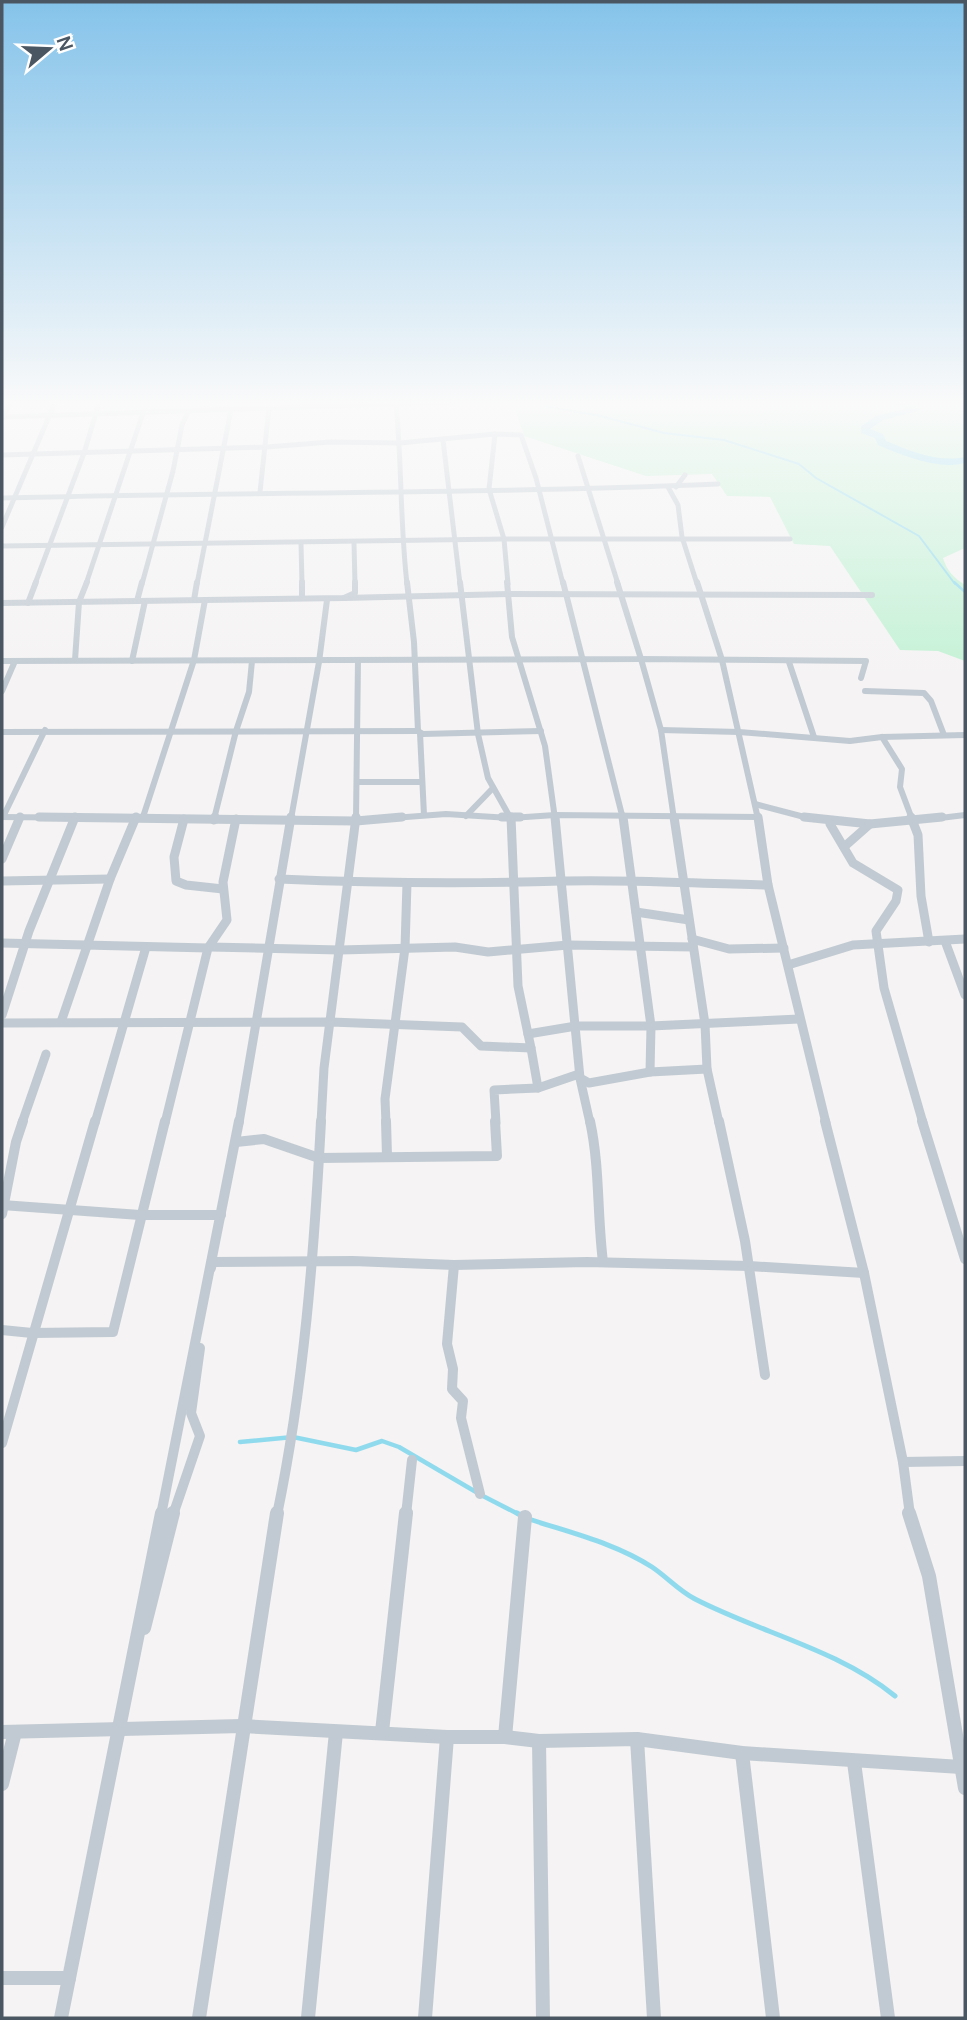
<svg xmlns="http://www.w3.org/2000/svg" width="967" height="2020" viewBox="0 0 967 2020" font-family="Manrope,sans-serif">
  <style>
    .green { fill: #c3f1d5 }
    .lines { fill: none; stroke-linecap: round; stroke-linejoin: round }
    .stream-far3 { stroke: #90daee; stroke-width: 2 }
    .stream-far2 { stroke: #90daee; stroke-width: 2.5 }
    .stream-far1 { stroke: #90daee; stroke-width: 4.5 }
    .stream { stroke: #90daee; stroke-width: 5 }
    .river { fill: #90daee; fill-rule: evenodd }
    .minor-far4 { stroke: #c1cad2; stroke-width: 5 }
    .minor-far3 { stroke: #c1cad2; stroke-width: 6 }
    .minor-far2 { stroke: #c1cad2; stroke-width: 9 }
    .minor-far1 { stroke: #c1cad2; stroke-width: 10 }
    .minor { stroke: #c1cad2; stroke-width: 14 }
  </style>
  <rect width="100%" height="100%" fill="#f5f3f3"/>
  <g class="green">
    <path d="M107 400H510L103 413Z"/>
    <path d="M512 400H965V548L943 558C947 571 954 578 965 585V661L938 651 900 650 830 546 794 544 770 497 727 496 712 474 646 476 524 436Z"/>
  </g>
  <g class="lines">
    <path class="stream-far3" d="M544 406 601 416 664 433 724 440 799 464 816 478 919 536 955 584"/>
    <path class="stream-far2" d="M954 582 965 592"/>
    <g class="stream-far1">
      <path d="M240 1442 293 1437 356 1450 382 1441 399 1447 476 1492"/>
      <path d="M483 1496 520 1515"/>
    </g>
    <g class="stream">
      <path d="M517 1513 522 1516"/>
      <path d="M529 1519C571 1533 615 1543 652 1567 667 1577 679 1591 695 1599 761 1633 837 1649 895 1696"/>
    </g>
    <path class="river" d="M889 400H902L921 410 883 420 870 429 883 434 886 441C910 451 939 463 965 457V463C938 470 904 456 878 445L875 438 861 433V426L876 416 906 409Z"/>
    <g class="minor-far4">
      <path d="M396 404C402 464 400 524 407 584"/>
      <path d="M2 417 510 400"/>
      <path d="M2 418 12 400"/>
      <path d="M495 434 489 489 504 539 508 584"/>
      <path d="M443 440 460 584"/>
      <path d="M2 455 267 447 330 442 400 443 495 434 521 435 536 478 563 584"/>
      <path d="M578 456 618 584"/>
      <path d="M668 487 678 505 682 537 697 584"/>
      <path d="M676 487 685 475"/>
      <path d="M260 492 269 408"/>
      <path d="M2 498C241 492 480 494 718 484"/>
      <path d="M2 527 56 400"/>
      <path d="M301 543 302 584"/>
      <path d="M354 543 355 584"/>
      <path d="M2 546 504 539H790"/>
      <path d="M35 584 84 453 100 400"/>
      <path d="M86 584 143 413"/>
      <path d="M142 584 173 471 182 425 188 412"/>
      <path d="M197 584 231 410"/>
    </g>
    <g class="minor-far3">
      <path d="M302 582V598"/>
      <path d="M407 582 414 642 418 731 423 734 541 731"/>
      <path d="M460 582 478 734 488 778 511 819"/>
      <path d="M507 582 512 637 545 746 555 819"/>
      <path d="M563 582 623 819"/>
      <path d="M697 582 722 660 758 819"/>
      <path d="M344 598 508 594 872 595"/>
      <path d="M194 600 197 582"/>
      <path d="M137 601 142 582"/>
      <path d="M2 603 344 598 355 593V582"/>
      <path d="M28 603 36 582"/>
      <path d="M75 660 79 602 87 582"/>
      <path d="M2 661 641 659 617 582"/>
      <path d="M132 661 145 601"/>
      <path d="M789 662 814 737"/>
      <path d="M2 691 15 661"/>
      <path d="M865 691 924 693 931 701 944 735"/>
      <path d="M661 730 739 732 850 741 882 737 965 735"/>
      <path d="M2 732 418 731"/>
      <path d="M420 733 424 815"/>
      <path d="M882 737 902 769 900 787 912 819"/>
      <path d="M357 782H422"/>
      <path d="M755 804 812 819"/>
      <path d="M466 816 493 788"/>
      <path d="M2 817 194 819"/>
      <path d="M3 817 45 730"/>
      <path d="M143 817 194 660 205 600"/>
      <path d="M214 819 236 731 249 692 252 661"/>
      <path d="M291 819 319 662 327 600"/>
      <path d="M356 819 358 660"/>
      <path d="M380 819 446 814 511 818 555 815 758 817"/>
      <path d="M674 819 661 730 641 659 866 661 861 678"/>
      <path d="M932 819 965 815"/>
    </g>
    <g class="minor-far2">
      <path d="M39 817 356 821 402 817"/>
      <path d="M502 817H520"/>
      <path d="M511 817 518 986 528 1034"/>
      <path d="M555 817 580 1078 589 1083 650 1072 707 1069"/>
      <path d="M623 817 651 1026 650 1072"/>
      <path d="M674 817 705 1024 707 1069 719 1123"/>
      <path d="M758 817 768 885 826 1123"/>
      <path d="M804 817 870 824 942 817"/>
      <path d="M911 817 918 835 921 896 929 942"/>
      <path d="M184 819 174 857 176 881 186 885 223 889"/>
      <path d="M214 820 215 817"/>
      <path d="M830 824 853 863 898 890 896 901 876 931 884 988 923 1123"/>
      <path d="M844 847 870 824"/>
      <path d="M2 859 20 817"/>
      <path d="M279 879C373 883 467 884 561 881 630 879 699 884 768 885"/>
      <path d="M2 881 110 879"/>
      <path d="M636 912 689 920"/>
      <path d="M692 939 729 949 784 948"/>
      <path d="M945 941 965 995"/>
      <path d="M2 943 208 948"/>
      <path d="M210 947 340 950 455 947 488 952 568 945 693 947"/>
      <path d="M788 965 853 945 965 939"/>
      <path d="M2 1015 29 931 75 817"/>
      <path d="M61 1022 110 879 136 817"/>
      <path d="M2 1023 331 1022 462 1027 481 1046 531 1048 528 1034 576 1026H651L799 1019"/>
      <path d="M531 1048 538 1088"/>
      <path d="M22 1123 46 1054"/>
      <path d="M95 1123 146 947"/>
      <path d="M165 1123 208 948 227 920 223 882 236 819"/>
      <path d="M239 1123 291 817"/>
      <path d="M321 1123 324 1068 356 817"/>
      <path d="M386 1123 385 1099 405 948 407 883"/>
      <path d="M496 1123 494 1090 538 1088 579 1074 590 1123"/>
    </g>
    <g class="minor-far1">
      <path d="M386 1121 387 1156"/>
      <path d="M590 1121C600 1167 597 1215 603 1262"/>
      <path d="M719 1121 745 1241 765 1375"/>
      <path d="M825 1121 864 1273 903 1462 910 1515"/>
      <path d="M922 1121 965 1259"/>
      <path d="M236 1142 264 1139 319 1158 497 1156 495 1121"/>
      <path d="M2 1205 140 1215H221"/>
      <path d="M2 1214 16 1142 23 1121"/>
      <path d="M454 1265 447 1344 453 1369 452 1389 463 1401 461 1418 480 1494"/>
      <path d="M211 1268 212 1262 353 1261 454 1265 587 1262 749 1266 864 1273"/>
      <path d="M2 1330 32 1333 113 1332 165 1121"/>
      <path d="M2 1443 95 1121"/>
      <path d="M903 1462 965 1461"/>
      <path d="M161 1515 239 1121"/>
      <path d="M173 1515 200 1436 191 1413 200 1348"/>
      <path d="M277 1515C304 1385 314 1254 321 1121"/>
      <path d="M406 1515 412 1460"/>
    </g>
    <g class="minor">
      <path d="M909 1513 929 1576 965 1788"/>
      <path d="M144 1628 173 1513"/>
      <path d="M2 1732 242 1726 447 1737H505L539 1741 637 1739 742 1753 961 1767"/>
      <path d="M382 1732 406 1513"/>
      <path d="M505 1737 525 1517"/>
      <path d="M637 1739 654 2018"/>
      <path d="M539 1741 543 2018"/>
      <path d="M742 1753 773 2018"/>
      <path d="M854 1762 888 2018"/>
      <path d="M2 1784 15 1732"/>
      <path d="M2 1978H69"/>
      <path d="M61 2018 162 1513"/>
      <path d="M199 2018 277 1513"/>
      <path d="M308 2018 336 1732"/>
      <path d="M425 2018 447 1737"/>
    </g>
  </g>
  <linearGradient id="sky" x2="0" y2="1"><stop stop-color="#85c3ea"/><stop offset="0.59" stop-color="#fafafa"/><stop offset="1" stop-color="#fafafa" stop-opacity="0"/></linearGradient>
  <rect width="967" height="683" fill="url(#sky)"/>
  <rect width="967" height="2020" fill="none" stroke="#4a5661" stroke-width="7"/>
  <g transform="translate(49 49) rotate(71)" stroke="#ffffff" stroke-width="5" paint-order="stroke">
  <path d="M0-5L12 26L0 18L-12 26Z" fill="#4a5661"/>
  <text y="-10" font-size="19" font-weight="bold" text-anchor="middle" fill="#4a5661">N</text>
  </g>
</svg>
